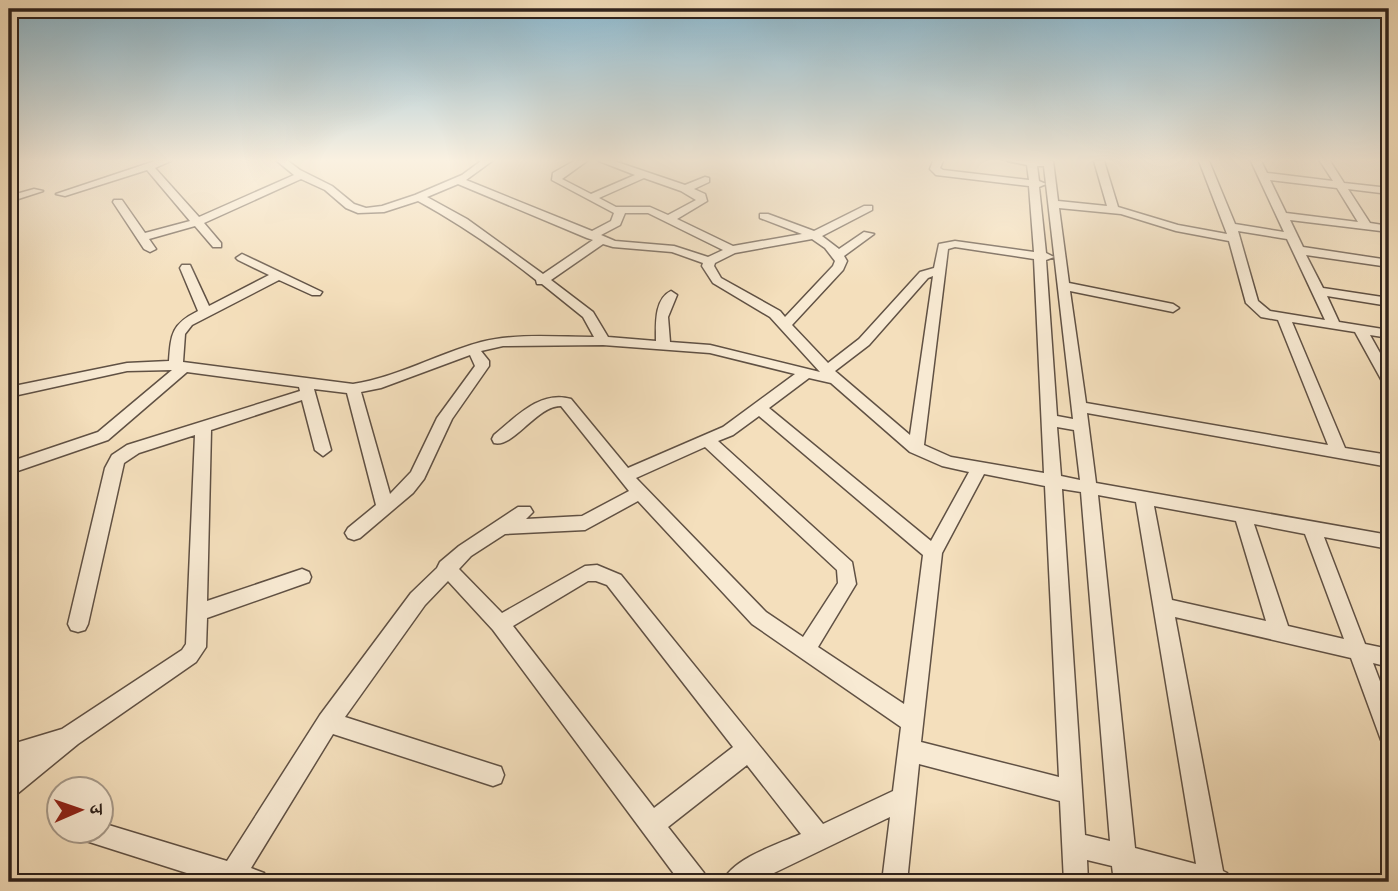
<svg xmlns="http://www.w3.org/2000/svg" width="1398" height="891" viewBox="0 0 1398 891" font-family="Cardo,'Noto Serif Devanagari',serif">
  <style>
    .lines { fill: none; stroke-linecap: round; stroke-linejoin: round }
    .minor-casing { stroke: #605144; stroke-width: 3 }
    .minor { fill: #f8ead3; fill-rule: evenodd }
  </style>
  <rect width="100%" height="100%" fill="#f4dfbc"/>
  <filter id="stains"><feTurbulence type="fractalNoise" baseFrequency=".00286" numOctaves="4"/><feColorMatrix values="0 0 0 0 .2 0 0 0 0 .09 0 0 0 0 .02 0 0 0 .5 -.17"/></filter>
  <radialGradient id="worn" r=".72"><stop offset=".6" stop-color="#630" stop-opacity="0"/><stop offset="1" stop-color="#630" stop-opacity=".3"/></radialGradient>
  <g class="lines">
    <defs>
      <g id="minor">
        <path d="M155 161H171L155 168 199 217 294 175 277 161H288L300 170 332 186 354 204 366 208 382 206 415 195 462 175 481 161H492L466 180 592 231 611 221 614 213 552 180 553 173 574 161H587L562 179 591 194 635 175 599 161H614L685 185 705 177 709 178V182L694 189 705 194 707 201 677 219 733 246 802 234 760 218V214H768L814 231 864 206H872V210L822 236 839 249 864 232 874 234 844 256 847 261 843 270 792 325 828 363 859 339 920 272 934 268 939 244 955 241 1034 252 1029 186 936 175 930 169 933 161H943L940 168 943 170 1029 180 1027 165 1008 161H1053L1058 201 1107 206 1094 161H1104L1118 207 1178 225 1227 234 1199 161H1209L1235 224 1284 232 1251 161H1261L1267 173 1333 181 1320 161H1330L1344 183 1389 188V194L1348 189 1370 223 1389 226V232L1290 220 1303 247 1389 260V267L1306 255 1323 288 1389 298V306L1327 296 1339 322 1389 330V338L1370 335 1389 369V385L1382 381 1355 332 1292 322 1345 448 1389 455V467L1087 413 1096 483 1389 535V549L1324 537 1365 644 1389 649V667L1373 663 1389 705V743L1381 740 1351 658 1175 617 1223 871 1227 873 1230 882H1172L1138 873V882H1114L1112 866 1087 860 1088 882H1064L1060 801 919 764 907 882H882L890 817 755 882H723C731 859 778 844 801 834L747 765 668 827 704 873 708 882H680L493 630 448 581 425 605 345 717 501 767 504 775 501 783 493 786 333 734 251 868 264 873 267 882H215L83 840 79 832H102V823L227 861 320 715 411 593 437 568 440 562 459 546 518 507H530L533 512 526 519 582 516 629 491 561 406C536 406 514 448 494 443L492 439 494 435C516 417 540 390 571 399L628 468 723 427 795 374 710 353 603 345 503 346 481 351 489 361V366L452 419 424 479 413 493 360 538 354 540 348 538 345 533 348 528 376 505 347 393 314 389 331 450 323 456 315 450 302 400 211 430 207 601 302 569 309 572 311 577 309 582 207 618 206 647 196 662 78 744 17 794 9 798V771L18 764 9 767V745L62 729 182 650 186 644 195 435 139 453 124 463 88 624 85 630 78 632 71 630 68 624 105 468 112 455 127 445 300 391 299 387 187 372 108 440 9 474V462L98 432 172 370 127 371 9 397V387L127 363 169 361C171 333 172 324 198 311L180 268 182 265H190L209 306 269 275 238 260 236 258 242 254 322 292 320 295H312L279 280 192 325 185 334 183 362 353 384C398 377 437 354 481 342 517 333 557 337 594 337L583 317 542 284H537L536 280C498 250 460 224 418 201L384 212 358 213 346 208 325 190 301 179 204 223 221 243V247H213L195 226 149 239 156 249 150 252 144 249 113 202 114 200H122L145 233 190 221 147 170 65 196 56 194ZM1037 166H1044L1046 184 1039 181ZM644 178 681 191 696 200 668 215 650 207H616L599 198ZM1270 180 1337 188 1358 222 1286 213ZM458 184 587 238 593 240 543 274 467 219 427 197ZM1046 184 1073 419 1057 416 1046 260 1054 257 1046 253 1039 187ZM1059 208 1121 214 1176 231 1229 241 1246 303 1261 317 1278 320 1328 445 1086 403 1070 291 1173 312 1179 308 1173 304 1069 283ZM625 213H648L723 250 708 257 674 246 615 241 601 235 620 225ZM1238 231 1287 239 1325 320 1270 311 1258 301ZM812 239 825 248 835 261 833 266 785 317 780 311 721 278 714 266 715 263 735 253ZM603 244 613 247 672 252 703 263 702 266 713 283 770 317 820 372 710 345 670 342 668 317 677 295 671 291C654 299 656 325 656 341L608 337 593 312 551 280ZM955 247 1034 259 1044 473 951 457 924 445 948 249ZM933 276 910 435 835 371 869 345 928 278ZM470 355 475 366 437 418 411 472 390 494 361 392 381 388ZM809 378 831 383 910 452 942 466 969 472 931 541 769 408ZM759 416 923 555 904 704 818 647 856 584 852 562 718 441 733 435ZM1057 427 1074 430 1080 480 1061 476ZM705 447 837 570 838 583 803 637 766 612 636 478ZM984 474 1045 486 1059 777 921 742 942 553ZM1062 489 1081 492 1110 841 1085 835ZM1098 495 1136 502 1196 864 1135 848ZM638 501 752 624 901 727 893 791 823 824 621 575 597 565 585 566 502 613 459 569 471 556 505 534 585 530ZM1154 506 1236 521 1266 621 1172 600ZM1254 524 1305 534 1344 639 1288 626ZM588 581H596L607 585 733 747 654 808 513 626Z"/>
        <path d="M34 189 43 191 9 202V196Z"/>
      </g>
    </defs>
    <use href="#minor" class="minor-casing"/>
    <use href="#minor" class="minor"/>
  </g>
  <linearGradient id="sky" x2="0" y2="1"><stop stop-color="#89b8d0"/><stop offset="0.56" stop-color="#faf1e1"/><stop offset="1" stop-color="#faf1e1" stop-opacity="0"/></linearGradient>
  <rect width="1398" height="286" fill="url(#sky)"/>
  <rect width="1398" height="891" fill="none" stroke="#f4dfbc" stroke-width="35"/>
  <rect x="10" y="10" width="1377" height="870" fill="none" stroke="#2e221c" stroke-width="3.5"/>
  <rect x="18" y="18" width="1363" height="856" fill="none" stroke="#2e221c" stroke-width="2"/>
  <g transform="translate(80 810) rotate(88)"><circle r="33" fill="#f8ead3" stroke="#a79a8a" stroke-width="2"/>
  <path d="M0-5L12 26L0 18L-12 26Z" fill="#8f2418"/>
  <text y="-10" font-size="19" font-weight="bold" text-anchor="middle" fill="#2e221c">उ</text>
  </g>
  <rect width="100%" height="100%" filter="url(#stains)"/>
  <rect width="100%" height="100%" fill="url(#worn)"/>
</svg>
